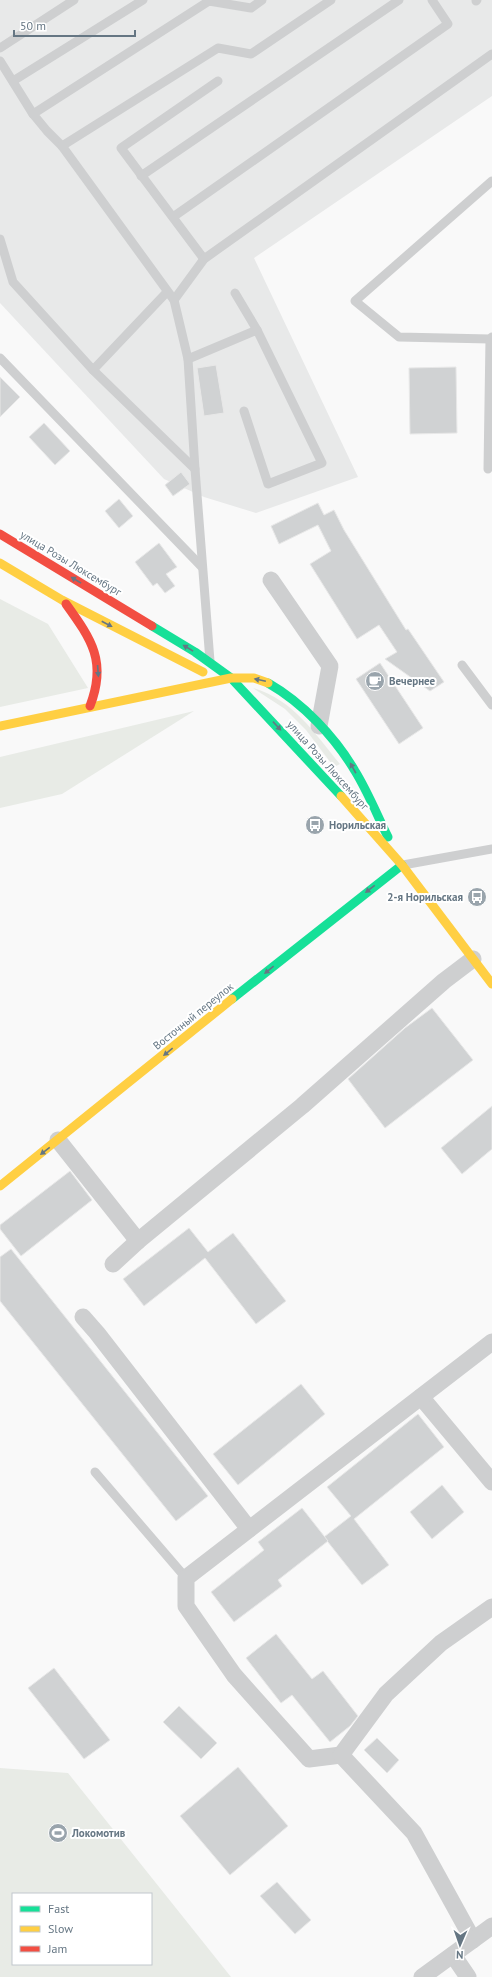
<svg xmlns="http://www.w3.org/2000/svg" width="492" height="1977" font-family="'PT Sans',sans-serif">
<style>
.built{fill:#e8e9e9}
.green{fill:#e8ebe6;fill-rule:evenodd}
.building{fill:#d0d2d3;stroke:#e8e8e8}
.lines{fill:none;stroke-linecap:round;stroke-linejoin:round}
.lane{stroke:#cecfd0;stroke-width:9}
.street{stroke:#cecfd0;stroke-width:17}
.fast{stroke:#16e098;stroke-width:9}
.slow{stroke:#ffcf43;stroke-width:9}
.jam{stroke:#f24e42;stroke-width:9}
.oneway{fill:#657683}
.labels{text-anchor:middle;stroke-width:4;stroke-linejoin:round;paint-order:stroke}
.street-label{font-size:11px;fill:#657683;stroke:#fff}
.poi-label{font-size:11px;font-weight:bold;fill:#657683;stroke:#fff;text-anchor:start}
</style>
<rect width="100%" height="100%" fill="#f9f9f9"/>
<path class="built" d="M0 0H492V96L254 258 358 477 256 513 204 497 164 479 0 303Z"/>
<g class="green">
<path d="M0 599 48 624 88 688 0 707Z"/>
<path d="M253 688C294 700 314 733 340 764L334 767 306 730 285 709Z"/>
<path d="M194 711 62 794 0 808V757Z"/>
<path d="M0 1768 68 1773 231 1977H0ZM13 1894H151V1964H13Z"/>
</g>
<g class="building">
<path d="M216 365 224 413 204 416 197 368Z"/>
<path d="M456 367 457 433 410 434 409 368Z"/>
<path d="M0 377 20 397 0 417Z"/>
<path d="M44 423 70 451 55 465 29 437Z"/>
<path d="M181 472 190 484 173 496 165 485Z"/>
<path d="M119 499 133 516 119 528 105 511Z"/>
<path d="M318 503 324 515 334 510 344 530 406 630 408 629 444 682 430 691 385 659 397 652 379 625 357 639 310 564 331 551 318 525 279 544 271 526Z"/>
<path d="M159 543 177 567 166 574 175 586 165 593 157 583 153 586 135 562Z"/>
<path d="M380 663 423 728 399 744 356 679Z"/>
<path d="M432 1008 473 1060 385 1128 348 1079 405 1028Z"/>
<path d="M492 1106V1149L462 1174 441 1148Z"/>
<path d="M70 1171 92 1200 21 1256 0 1229V1225Z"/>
<path d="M189 1228 208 1252 233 1233 286 1301 256 1324 205 1258 144 1306 123 1279Z"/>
<path d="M11 1249 208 1496 176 1521 0 1301V1257Z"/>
<path d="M301 1384 325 1414 238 1485 213 1454Z"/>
<path d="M418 1414 444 1447 354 1519 389 1565 362 1585 324 1537 351 1516 327 1487Z"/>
<path d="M442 1485 464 1512 432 1539 410 1512Z"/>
<path d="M302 1508 328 1541 278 1580 282 1586 234 1622 211 1592 264 1550 258 1542Z"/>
<path d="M276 1634 312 1679 323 1671 358 1716 350 1726 330 1742 292 1695 281 1703 246 1658Z"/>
<path d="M54 1668 110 1740 84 1759 28 1688Z"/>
<path d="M179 1706 217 1743 201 1759 163 1722Z"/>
<path d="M377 1738 399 1760 387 1773 364 1750Z"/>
<path d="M238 1767 288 1826 230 1875 180 1816Z"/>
<path d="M277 1882 311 1920 295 1934 260 1896Z"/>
</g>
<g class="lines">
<g class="lane">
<path d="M476 1 477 0"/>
<path d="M0 48 74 0"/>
<path d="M0 61 33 114"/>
<path d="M13 81 143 0"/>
<path d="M62 146 47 131 33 114 209 1 251 8 262 0"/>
<path d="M141 176 399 0"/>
<path d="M492 181 355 301 399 337 490 339 492 337"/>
<path d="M173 217 448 24 432 0"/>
<path d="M0 239 13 282 93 370 195 469"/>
<path d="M204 259 121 148 218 81"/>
<path d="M235 293 257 330"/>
<path d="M174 300 204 259 492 54"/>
<path d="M0 358 202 567"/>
<path d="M188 359 257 330 322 463 268 484 244 411"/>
<path d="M93 370 167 292"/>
<path d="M488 469 490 339"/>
<path d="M210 661 195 469 188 359 174 300 62 146 218 48 251 54 331 0"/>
<path d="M462 665 492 705"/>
<path d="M403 865 492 849"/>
<path d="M95 1472 186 1578"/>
</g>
<g class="street">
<path d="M271 580 330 666 319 726"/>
<path d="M58 1140 138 1241"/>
<path d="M113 1264 138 1241 302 1106 444 981 473 959"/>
<path d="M83 1317 97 1333 249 1529"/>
<path d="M421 1397 492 1482"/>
<path d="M341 1755 309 1759 234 1675 186 1606V1578L492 1342"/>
<path d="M473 1940 414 1833 341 1755 386 1694 441 1643 492 1607"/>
<path d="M453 1955 468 1977"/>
<path d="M422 1977 492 1926"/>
</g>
<g class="fast">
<path d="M152 626 195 652 231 678 341 796"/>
<path d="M268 683C303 703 335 737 355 771 368 792 377 815 388 837"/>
<path d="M232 999 402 865"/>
</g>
<g class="slow">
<path d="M0 563 62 600 203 672"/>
<path d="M0 726 231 678H254L268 683"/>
<path d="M341 796 402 865 492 984"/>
<path d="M0 1186 232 999"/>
</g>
<g class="jam">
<path d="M0 534 152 626"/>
<path d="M66 604C92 640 107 662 90 706"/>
</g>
</g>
<defs><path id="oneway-solid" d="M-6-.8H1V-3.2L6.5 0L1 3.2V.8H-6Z"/></defs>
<g class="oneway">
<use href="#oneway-solid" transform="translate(76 580) rotate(-149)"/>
<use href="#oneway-solid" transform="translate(107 624) rotate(28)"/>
<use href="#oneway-solid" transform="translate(188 648) rotate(-149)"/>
<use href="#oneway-solid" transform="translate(98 671) rotate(86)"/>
<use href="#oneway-solid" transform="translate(260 680) rotate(-168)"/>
<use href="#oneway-solid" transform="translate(277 726) rotate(47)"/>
<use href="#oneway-solid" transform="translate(353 768) rotate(-119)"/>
<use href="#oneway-solid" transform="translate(370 889) rotate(142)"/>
<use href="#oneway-solid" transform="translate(269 970) rotate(141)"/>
<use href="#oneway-solid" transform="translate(168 1052) rotate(141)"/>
<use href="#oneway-solid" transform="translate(45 1151) rotate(142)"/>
</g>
<defs>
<symbol id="cafe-disc" viewBox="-11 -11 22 22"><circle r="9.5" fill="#99a4ac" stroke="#fff"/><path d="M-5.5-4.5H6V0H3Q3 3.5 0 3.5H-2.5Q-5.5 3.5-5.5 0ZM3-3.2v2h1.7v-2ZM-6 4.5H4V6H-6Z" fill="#fff"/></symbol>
<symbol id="bus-disc" viewBox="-11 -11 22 22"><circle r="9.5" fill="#99a4ac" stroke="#fff"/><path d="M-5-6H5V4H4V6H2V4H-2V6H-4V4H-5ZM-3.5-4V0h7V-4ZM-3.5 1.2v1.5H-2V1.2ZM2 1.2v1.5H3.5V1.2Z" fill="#fff"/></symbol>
<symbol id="stadium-disc" viewBox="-11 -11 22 22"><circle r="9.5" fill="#99a4ac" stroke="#fff"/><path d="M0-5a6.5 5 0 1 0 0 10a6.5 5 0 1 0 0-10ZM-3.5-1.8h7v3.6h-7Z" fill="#fff"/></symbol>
</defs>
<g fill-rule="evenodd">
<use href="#cafe-disc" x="364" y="670" width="22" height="22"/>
<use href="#bus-disc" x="304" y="814" width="22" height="22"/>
<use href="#bus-disc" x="466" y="886" width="22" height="22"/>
<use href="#stadium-disc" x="47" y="1822" width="22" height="22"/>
</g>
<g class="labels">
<g class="street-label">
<text transform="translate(71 563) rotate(31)" y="4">улица Розы Люксембург</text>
<text transform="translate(328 765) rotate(48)" y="4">улица Розы Люксембург</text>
<text transform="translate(193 1016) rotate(-39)" y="4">Восточный переулок</text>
</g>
<g class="poi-label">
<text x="389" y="685">Вечернее</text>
<text x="329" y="829">Норильская</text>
<text x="463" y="901" text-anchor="end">2-я Норильская</text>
<text x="72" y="1837">Локомотив</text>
</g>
</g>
<rect x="12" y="1893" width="140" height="72" fill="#ffffff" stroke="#c1c8cd"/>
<rect x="20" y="1906" width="20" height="6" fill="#16e098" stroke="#c1c8cd"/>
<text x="48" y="1913" font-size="12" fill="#657683">Fast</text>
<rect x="20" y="1926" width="20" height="6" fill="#ffcf43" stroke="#c1c8cd"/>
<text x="48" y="1933" font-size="12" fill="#657683">Slow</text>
<rect x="20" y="1946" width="20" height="6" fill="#f24e42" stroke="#c1c8cd"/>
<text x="48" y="1953" font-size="12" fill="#657683">Jam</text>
<g transform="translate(460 1945) rotate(182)" stroke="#ffffff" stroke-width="3" paint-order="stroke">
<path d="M0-3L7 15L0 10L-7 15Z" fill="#657683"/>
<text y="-6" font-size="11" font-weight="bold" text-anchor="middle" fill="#657683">N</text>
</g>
<path d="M14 30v6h121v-6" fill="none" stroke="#657683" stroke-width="2"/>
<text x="20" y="30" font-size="12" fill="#657683" stroke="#ffffff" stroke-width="3" paint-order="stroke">50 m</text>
</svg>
